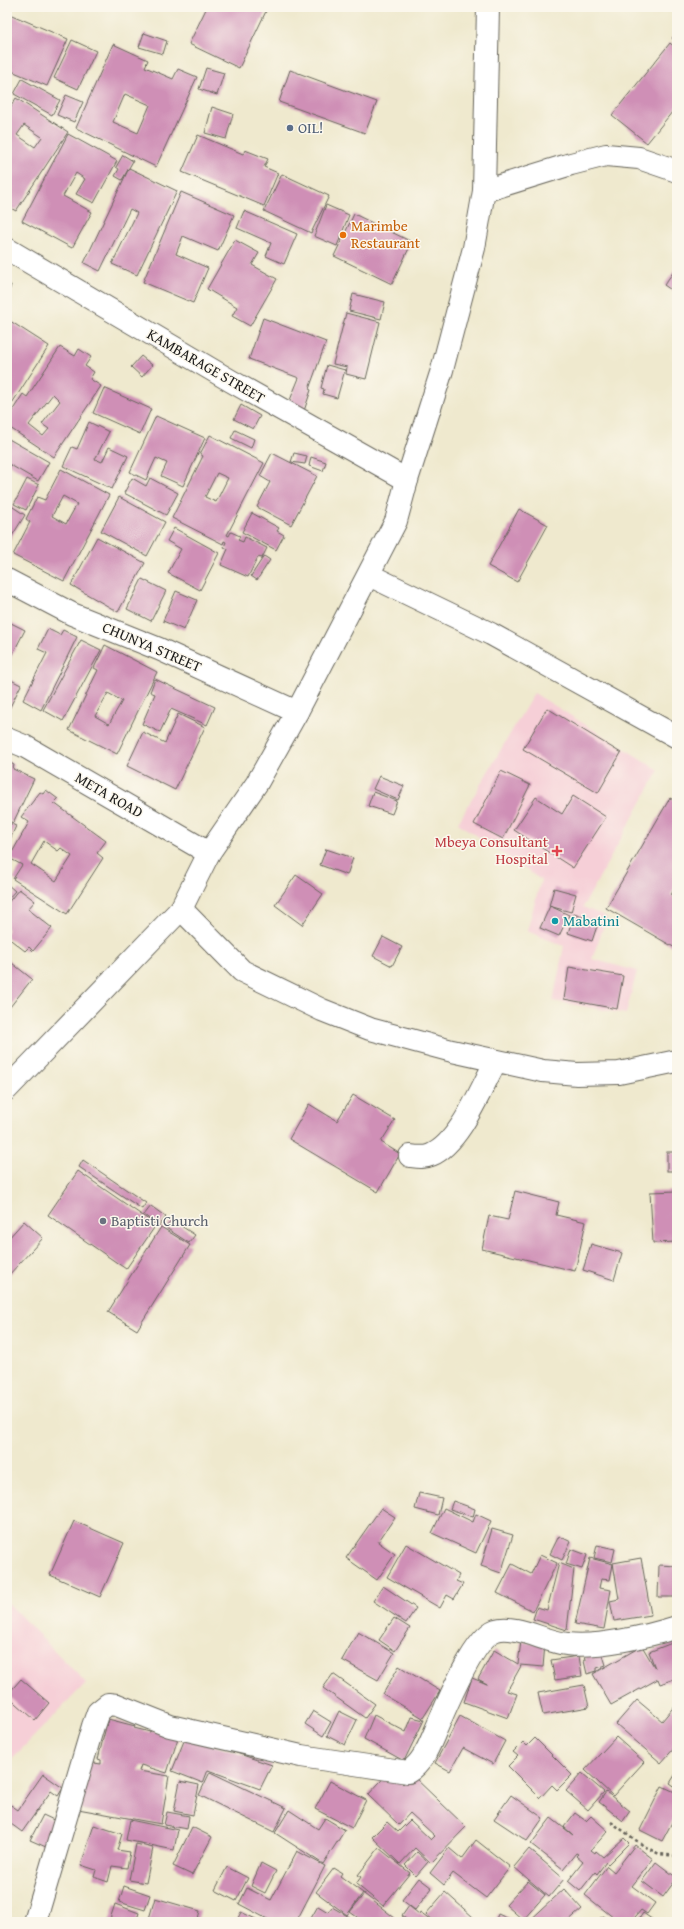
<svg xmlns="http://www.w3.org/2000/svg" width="684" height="1929" font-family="'Gentium Book Plus',serif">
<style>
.built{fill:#f6cfd7}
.building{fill:#cf8fb6;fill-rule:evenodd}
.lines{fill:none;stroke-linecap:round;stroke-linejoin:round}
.minor-casing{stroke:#66645a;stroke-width:24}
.major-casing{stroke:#66645a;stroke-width:24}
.path{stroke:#66645a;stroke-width:2.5;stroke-dasharray:3 3;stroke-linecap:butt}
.minor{stroke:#fff;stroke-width:22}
.major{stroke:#fff;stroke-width:22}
.service-dot{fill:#5c6f8a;stroke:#fbf7ec;stroke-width:1.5}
.food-dot{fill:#e8710a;stroke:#fbf7ec;stroke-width:1.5}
.health-dot{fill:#e0444e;stroke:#fbf7ec;stroke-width:1.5}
.culture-dot{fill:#0f9aa8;stroke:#fbf7ec;stroke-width:1.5}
.worship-dot{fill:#6b7280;stroke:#fbf7ec;stroke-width:1.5}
.labels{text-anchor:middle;stroke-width:3;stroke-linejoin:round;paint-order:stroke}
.service-label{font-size:15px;fill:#4e5e75;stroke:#fbf7ec;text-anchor:start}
.food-label{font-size:15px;fill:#c56008;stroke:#fbf7ec;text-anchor:start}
.street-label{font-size:15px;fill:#1c1c1c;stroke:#fbf7ec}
.health-label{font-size:15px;fill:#be3a42;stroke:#fbf7ec;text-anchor:end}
.culture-label{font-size:15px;fill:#0d838f;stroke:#fbf7ec;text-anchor:start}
.worship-label{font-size:15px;fill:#5b616d;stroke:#fbf7ec;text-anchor:start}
</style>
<rect width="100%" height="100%" fill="#fbf7ec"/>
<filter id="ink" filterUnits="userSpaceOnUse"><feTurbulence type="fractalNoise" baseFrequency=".025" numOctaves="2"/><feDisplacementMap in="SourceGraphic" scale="8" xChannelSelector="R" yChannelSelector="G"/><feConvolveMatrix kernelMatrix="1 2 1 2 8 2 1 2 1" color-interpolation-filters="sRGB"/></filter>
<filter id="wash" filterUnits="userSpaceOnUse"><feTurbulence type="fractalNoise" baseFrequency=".012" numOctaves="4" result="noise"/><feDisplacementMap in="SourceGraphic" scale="16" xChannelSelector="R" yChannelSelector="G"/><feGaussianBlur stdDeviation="0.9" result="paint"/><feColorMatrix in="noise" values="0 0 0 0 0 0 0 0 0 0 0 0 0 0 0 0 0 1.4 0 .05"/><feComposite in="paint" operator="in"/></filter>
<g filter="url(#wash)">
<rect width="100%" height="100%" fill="#efe9ce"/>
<g class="built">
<path d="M534 693 659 770 583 907 607 917 592 959 637 971 626 1014 553 1001 564 946 527 931 541 880 458 823Z"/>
<path d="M7 1602 86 1683 7 1764Z"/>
</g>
<g id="blocks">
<g class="building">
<path d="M207 7H268L239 68 189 44Z"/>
<path d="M7 13 68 39 47 86 7 69Z"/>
<path d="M144 33 167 41 163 54 139 47Z"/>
<path d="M677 33V43L672 38Z"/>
<path d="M72 40 96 51 78 89 54 78Z"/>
<path d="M670 43 677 49V106L647 143 612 115Z"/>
<path d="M113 44 148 60 145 67 173 79 178 69 197 77 156 167 76 128ZM125 94 150 105 138 133 113 122Z"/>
<path d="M206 68 224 73 217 95 199 89Z"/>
<path d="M290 70 377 102 365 133 279 102Z"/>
<path d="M22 79 60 100 52 115 14 94Z"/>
<path d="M7 85 12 88 7 96Z"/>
<path d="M66 95 83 102 74 122 57 115Z"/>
<path d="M16 98 68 132 16 211 7 206V113ZM24 125 42 137 35 147 17 135Z"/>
<path d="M212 107 233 114 226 139 205 133Z"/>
<path d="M68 134 117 161 94 203 76 194 85 179 76 173 63 196 92 212 72 248 22 221Z"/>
<path d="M198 135 243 154 245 150 268 159 264 167 278 173 264 206 182 172Z"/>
<path d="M123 155 133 161 122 180 115 176 119 169 116 167Z"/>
<path d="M129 168 177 191 137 275 112 264 137 213 130 209 100 271 84 263Z"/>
<path d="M282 174 329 196 311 233 264 211Z"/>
<path d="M181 192 234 215 218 251 183 236 176 254 208 268 193 303 143 282Z"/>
<path d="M326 205 349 215 337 246 314 236Z"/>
<path d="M244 211 297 234 284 264 266 256 271 243 237 228Z"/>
<path d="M354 214 412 242 392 284 334 256Z"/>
<path d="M235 240 259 253 252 265 277 279 250 326 232 316 237 307 207 289Z"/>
<path d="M677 267V294L664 285Z"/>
<path d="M7 284 11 285 7 298Z"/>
<path d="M353 294 385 302 381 319 349 311Z"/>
<path d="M346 313 380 322 366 379 346 374 347 367 333 364Z"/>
<path d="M263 318 326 342 309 389 311 390 304 411 288 405 299 378 249 359Z"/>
<path d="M7 319 49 346 7 411Z"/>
<path d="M60 347 75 356 79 349 91 357 85 366 94 372 90 379 101 386 54 457 7 426V419L23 394 27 397ZM53 394 60 401 42 424 49 429 43 436 29 425Z"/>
<path d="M141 356 152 365 142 377 131 367Z"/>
<path d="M327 365 345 370 337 398 323 394 324 389 321 388Z"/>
<path d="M104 388 151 409 140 434 93 413Z"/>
<path d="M241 405 260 416 253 429 234 419Z"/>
<path d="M156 416 205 438 183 486 161 476 167 463 156 458 146 480 130 472Z"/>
<path d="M89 422 109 432 95 459 102 462 109 447 128 456 112 489 63 466 72 447 77 449Z"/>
<path d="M235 430 254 439 251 448 231 438Z"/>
<path d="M210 435 264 463 227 535 229 536 231 532 240 536 238 540 243 542 245 537 267 548 262 558 258 557 248 577 221 565 228 549 224 547 226 542 224 541 223 544 172 518 203 456 200 454ZM217 473 228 478 216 502 205 497Z"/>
<path d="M7 438 49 462 38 481 7 463Z"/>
<path d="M272 453 317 476 291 525 257 507 270 482 260 476Z"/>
<path d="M294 453 307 456 305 464 291 462Z"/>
<path d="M311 457 326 462 323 471 309 466Z"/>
<path d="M61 469 109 495 64 581 13 555 30 522 26 519 37 497 45 500ZM63 496 77 504 66 524 52 516Z"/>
<path d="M132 478 146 486 150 478 178 493 166 515 124 493Z"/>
<path d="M27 479 39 485 26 510 14 504Z"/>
<path d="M119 497 165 522 147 556 101 531Z"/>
<path d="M7 503 25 515 7 544Z"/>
<path d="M519 509 548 525 517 582 488 566Z"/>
<path d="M252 513 279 528 277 531 284 535 276 550 242 532Z"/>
<path d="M174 528 219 553 200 590 168 573 181 549 167 541Z"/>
<path d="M97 537 145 563 118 612 71 585Z"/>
<path d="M264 556 270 560 257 580 251 576Z"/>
<path d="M142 579 166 591 151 621 127 609Z"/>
<path d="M176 591 197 600 184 630 163 621Z"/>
<path d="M7 621 25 630 9 661H7Z"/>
<path d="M48 629 60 635 63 630 77 637 41 710 23 700 47 653 38 649Z"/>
<path d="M81 640 101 650 63 721 43 710Z"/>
<path d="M105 645 157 672 117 754 69 730 98 670 94 668ZM108 693 122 701 109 724 95 716Z"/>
<path d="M7 678 21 685 9 709 7 708Z"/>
<path d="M155 679 215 707 207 725 171 709 160 732 142 724 155 694 150 692Z"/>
<path d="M547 708 621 753 598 793 523 749Z"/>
<path d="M178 714 205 727 175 790 127 766 143 732 165 743Z"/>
<path d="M7 761 14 765 13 769 34 779 13 823 7 820Z"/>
<path d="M501 771 530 785 503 839 474 824Z"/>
<path d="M379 776 404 786 398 800 373 789Z"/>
<path d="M46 790 58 799 54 803 106 841 97 853 103 858 67 914 13 879 22 865 9 858 29 822 21 817 40 792 43 794ZM44 841 58 851 61 848 72 856 56 881 31 864Z"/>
<path d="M373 792 397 801 392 814 368 806Z"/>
<path d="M573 796 606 817 573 868 514 830 536 797 562 814Z"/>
<path d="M670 798 677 802V884L671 895 677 898V949L606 908Z"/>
<path d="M7 822 16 826 7 846Z"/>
<path d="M326 849 353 858 347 875 320 865Z"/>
<path d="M296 875 323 894 302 925 275 905Z"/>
<path d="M7 884 15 891 7 900Z"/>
<path d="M554 888 576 894 571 912 549 906Z"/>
<path d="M19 889 35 901 28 909 52 928 33 951 29 947 25 951 7 937V904Z"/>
<path d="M550 906 569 915 559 936 540 928Z"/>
<path d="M574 914 598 923 592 941 568 933Z"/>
<path d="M383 937 402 947 392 966 373 956Z"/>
<path d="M7 959 32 979 10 1007 7 1004Z"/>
<path d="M569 967 623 976 617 1009 564 999Z"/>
<path d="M353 1095 395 1120 381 1142 400 1154 378 1192 289 1139 309 1104 337 1121Z"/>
<rect x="667" y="1152" width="10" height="19"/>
<path d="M83 1160 146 1203 142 1209 79 1167Z"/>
<path d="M78 1171 156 1225 126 1269 48 1215Z"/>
<path d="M515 1191 559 1202 556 1215 586 1222 575 1271 482 1249 489 1216 508 1220Z"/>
<path d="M677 1191V1242L653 1243 650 1192Z"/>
<path d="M151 1206 166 1217 159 1226 144 1215Z"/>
<path d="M172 1220 195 1235 189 1243 166 1228Z"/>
<path d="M24 1221 43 1238 7 1277V1240Z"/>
<path d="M161 1227 190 1245 137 1330 108 1312Z"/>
<path d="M591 1244 622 1253 614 1280 583 1270Z"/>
<path d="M419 1493 442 1498 438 1515 415 1509Z"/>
<path d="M453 1501 475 1509 473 1517 450 1509Z"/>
<path d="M381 1508 395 1517 378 1542 395 1554 377 1580 346 1558Z"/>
<path d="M444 1508 473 1522 476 1514 491 1521 476 1553 432 1533Z"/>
<path d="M74 1521 124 1543 100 1597 50 1575Z"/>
<path d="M492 1529 513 1535 501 1573 481 1566Z"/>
<path d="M559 1536 571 1542 562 1560 550 1554Z"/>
<path d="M406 1544 459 1575 456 1581 463 1584 454 1599 447 1595 440 1608 387 1577Z"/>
<path d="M597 1545 615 1549 612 1562 594 1558Z"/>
<path d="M571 1549 587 1555 582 1569 566 1564Z"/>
<path d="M540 1555 557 1563 533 1611 497 1593 512 1564 531 1574Z"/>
<path d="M590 1558 613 1564 610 1580 601 1579 599 1588 611 1590 604 1629 575 1624Z"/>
<path d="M641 1558 651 1615 614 1621 610 1601 619 1599 613 1563Z"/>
<path d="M559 1563 574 1569 567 1630 533 1619 537 1607 547 1610Z"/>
<path d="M659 1565 677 1566V1597H658Z"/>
<path d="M383 1586 416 1608 406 1623 373 1601Z"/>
<path d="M394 1618 410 1628 395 1651 379 1640Z"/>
<path d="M358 1632 394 1653 378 1680 342 1660Z"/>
<path d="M521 1641 545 1644 543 1667 520 1665 521 1666 507 1691 517 1694 508 1718 464 1702 472 1678 487 1684 478 1679 494 1650 518 1664Z"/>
<path d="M677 1641V1678L660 1684 658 1679 611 1705 593 1674 642 1646 655 1668 649 1652Z"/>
<path d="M601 1649 606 1665 597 1668V1671L587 1674 584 1661 586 1660 585 1654Z"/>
<path d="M579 1656 582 1676 555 1680 551 1660Z"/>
<path d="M399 1666 440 1691 423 1718 383 1694Z"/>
<path d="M333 1674 375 1704 365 1718 323 1688Z"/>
<path d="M21 1679 49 1703 35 1720 7 1695Z"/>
<path d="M584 1685 589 1707 543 1715 538 1693Z"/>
<path d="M637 1700 662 1721 677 1703V1745L661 1763 616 1724Z"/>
<path d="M313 1711 331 1722 323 1736 305 1724Z"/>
<path d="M339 1711 357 1720 345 1745 327 1736Z"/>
<path d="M374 1715 406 1732 412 1717 424 1720 404 1761 364 1739Z"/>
<path d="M460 1716 505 1741 493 1764 463 1748 450 1771 435 1763Z"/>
<path d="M108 1719 135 1726 134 1728 150 1732 151 1730 178 1738 167 1773 141 1765 139 1771 169 1776 161 1824 78 1809 87 1762 101 1764V1760L98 1759Z"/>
<path d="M186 1736 272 1765 260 1789 208 1770 203 1783 172 1771Z"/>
<path d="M616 1737 644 1762 613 1796 585 1770Z"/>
<path d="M535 1738 572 1775 557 1790 552 1785 540 1798 508 1766 518 1756 513 1752 523 1742 527 1746Z"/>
<path d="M390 1771 403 1784 412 1775 466 1827 431 1863 415 1848 400 1864 372 1837 387 1822 398 1832 410 1820 431 1840 435 1836 410 1813 399 1825 368 1795Z"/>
<path d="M210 1772 286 1808 274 1832 199 1795Z"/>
<path d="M677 1772V1788L670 1783Z"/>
<path d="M582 1773 604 1792 588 1810 566 1791Z"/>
<path d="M43 1774 63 1788 58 1796 51 1791 22 1832 7 1821V1811L11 1805 18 1810Z"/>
<path d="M180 1781 199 1785 193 1815 174 1811Z"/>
<path d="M330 1781 366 1800 352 1828 315 1809Z"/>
<path d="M662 1786 677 1793V1813L662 1841 640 1830Z"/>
<path d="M606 1792 630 1811 623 1821 599 1802Z"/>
<path d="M511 1795 543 1818 527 1841 494 1819Z"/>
<path d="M289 1810 318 1829 325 1818 345 1830 323 1864 275 1833Z"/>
<path d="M167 1812 189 1816 187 1829 164 1825Z"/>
<path d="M575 1813 586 1821 591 1816 608 1831 591 1850 595 1853 596 1851 603 1857 624 1838 629 1843 608 1864 606 1862 597 1874 595 1872 580 1891 568 1881 583 1862 576 1856 578 1854 576 1853 563 1869 531 1844 551 1818 573 1835 564 1827Z"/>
<path d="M43 1815 58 1822 46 1847 30 1840Z"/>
<path d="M130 1820 178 1830 174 1850 126 1840Z"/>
<path d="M94 1825 122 1834 117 1850 130 1852 127 1868 112 1866 108 1882 94 1877 96 1870 81 1865Z"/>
<path d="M192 1827 212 1837 192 1875 173 1866Z"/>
<path d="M476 1840 510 1867 486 1898 453 1873 444 1885 430 1873 449 1848 462 1859Z"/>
<path d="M136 1844 153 1848 146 1883 129 1880Z"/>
<path d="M635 1845 653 1859 632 1886 655 1903 647 1914 641 1910 631 1922H619L585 1895 607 1866 614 1872Z"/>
<path d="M379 1848 410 1873 383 1906 356 1884 361 1877 358 1875Z"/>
<path d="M529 1849 564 1879 549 1897 514 1867Z"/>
<path d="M297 1851 325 1866 296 1922H273L239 1904 247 1888 271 1900Z"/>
<path d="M417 1852 428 1862 416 1876 405 1865Z"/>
<path d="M656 1862 677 1878 663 1897 642 1881Z"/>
<path d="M261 1863 276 1871 265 1893 251 1886Z"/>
<path d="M227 1867 248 1878 236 1901 215 1890Z"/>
<path d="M334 1868 342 1873 340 1876 363 1893 347 1915 316 1892Z"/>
<path d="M419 1878 432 1888 415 1910 402 1900Z"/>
<path d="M528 1881 545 1895 523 1920 506 1905Z"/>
<path d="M124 1886 150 1895 145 1910 119 1902Z"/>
<path d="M564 1889 582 1909 567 1922H528Z"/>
<path d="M445 1892 473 1917 468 1922H435L426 1914Z"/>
<path d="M364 1894 400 1922H364L350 1912Z"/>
<path d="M155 1898 200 1911 197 1922H148Z"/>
<path d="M115 1904 139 1913 136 1922H109Z"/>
<path d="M318 1906 328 1912 332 1907 358 1922H304L306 1918 310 1920Z"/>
<path d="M409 1906 419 1914 420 1912 434 1922H410L402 1916Z"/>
<path d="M241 1912 262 1922H236Z"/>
<path d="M643 1913 656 1922H637Z"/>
<path d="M498 1914 516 1922H495Z"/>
<path d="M604 1916 608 1922H593Z"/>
</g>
</g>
</g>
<g filter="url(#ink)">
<use href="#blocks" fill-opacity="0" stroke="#66645a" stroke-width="1"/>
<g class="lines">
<defs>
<g id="minor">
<path d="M484 191 571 164 606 155 639 158 677 171"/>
<path d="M7 249 231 381 407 480"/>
<path d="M369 575 491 634 677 737"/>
<path d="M7 580 72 614 159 649 297 712"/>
<path d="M7 739 24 746 209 853"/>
<path d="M181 909 242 971 322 1010 370 1029 452 1051 543 1071 577 1074 619 1073 677 1061"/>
<path d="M410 1156C418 1157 424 1158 431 1155 460 1143 481 1088 496 1061"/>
<path d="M35 1922 93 1726 98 1712 108 1704 117 1705 170 1726 301 1756 408 1772C422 1764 429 1746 435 1732 445 1709 473 1638 496 1630 515 1624 546 1642 567 1644 596 1648 649 1636 677 1627"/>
</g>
<path id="major" d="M7 1089 181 909 209 853 257 783 297 712 396 521 407 480 442 370 474 248 484 191 488 7"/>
</defs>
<use href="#minor" class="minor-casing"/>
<use href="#major" class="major-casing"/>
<path class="path" d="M611 1822 644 1846 659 1854 677 1856"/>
<use href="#minor" class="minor"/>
<use href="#major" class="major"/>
</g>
</g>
<circle class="service-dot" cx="290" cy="128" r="4"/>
<circle class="food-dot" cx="343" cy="235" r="4"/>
<path class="health-dot" d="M555 845h4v4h4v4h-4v4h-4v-4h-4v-4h4z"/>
<circle class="culture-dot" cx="555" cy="921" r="4"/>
<circle class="worship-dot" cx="103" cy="1221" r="4"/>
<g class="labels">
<g class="service-label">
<text x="298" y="133">OIL!</text>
</g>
<g class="food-label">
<text x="351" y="231">Marimbe<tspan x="351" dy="17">Restaurant</tspan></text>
</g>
<g class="street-label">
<text transform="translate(206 366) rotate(30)" y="5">KAMBARAGE STREET</text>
<text transform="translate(152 647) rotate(23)" y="5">CHUNYA STREET</text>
<text transform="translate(109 795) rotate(30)" y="5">META ROAD</text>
</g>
<g class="health-label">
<text x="548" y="847">Mbeya Consultant<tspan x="548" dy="17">Hospital</tspan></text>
</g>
<g class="culture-label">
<text x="563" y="926">Mabatini</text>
</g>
<g class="worship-label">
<text x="111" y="1226">Baptisti Church</text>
</g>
</g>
<rect width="684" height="1929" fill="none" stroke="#fbf7ec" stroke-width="24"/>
</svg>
